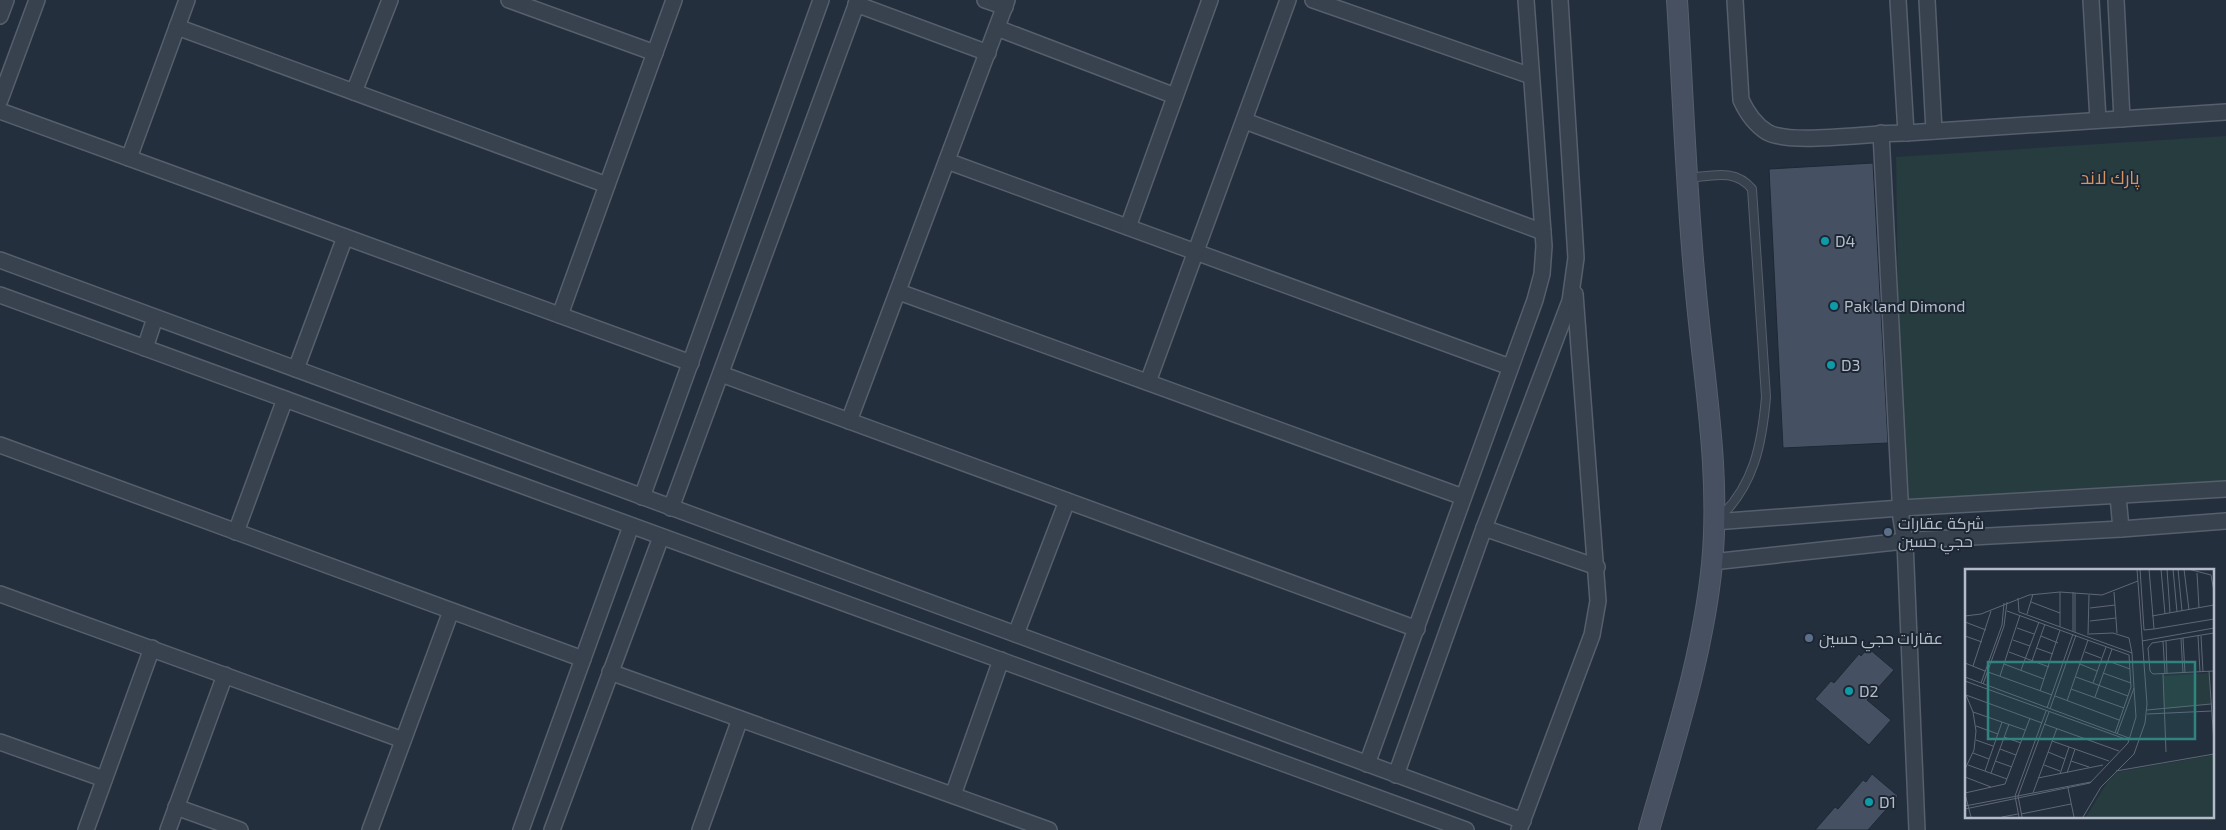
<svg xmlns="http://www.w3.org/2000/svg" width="2226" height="830" font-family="'Exo 2',Cairo,sans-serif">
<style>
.green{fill:#263c3f}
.building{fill:#455162;stroke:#1f2835}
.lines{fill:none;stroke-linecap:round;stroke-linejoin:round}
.lane-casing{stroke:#565f6c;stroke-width:10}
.street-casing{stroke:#565f6c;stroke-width:18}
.secondary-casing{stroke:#565f6c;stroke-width:22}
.lane{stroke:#38414e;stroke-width:8}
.street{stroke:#38414e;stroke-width:15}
.secondary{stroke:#465061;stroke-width:20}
.culture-dot{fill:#0f9aa8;stroke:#1d2633;stroke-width:2}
.service-dot{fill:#5c6f8a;stroke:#1d2633;stroke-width:2}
.labels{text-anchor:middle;stroke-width:4;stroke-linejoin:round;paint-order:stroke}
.poi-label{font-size:16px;fill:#b4bcc9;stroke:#1d2633;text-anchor:start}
.neighbourhood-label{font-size:18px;fill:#d59563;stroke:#1d2633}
.inset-road{fill:none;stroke:#5e6776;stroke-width:1}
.view{fill:#308480;fill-opacity:0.15;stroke:#308480;stroke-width:2.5}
.inset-edge{fill:none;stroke:#b4bcc9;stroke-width:2.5}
</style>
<rect width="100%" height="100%" fill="#242f3e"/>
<path class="green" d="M2226 136V489L1901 508 1896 157Z"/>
<g class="building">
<path d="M1873 163 1888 443 1783 448 1769 169Z"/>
<path d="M1868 648 1894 670 1867 700 1891 720 1869 745 1815 699 1831 681 1834 683 1859 654 1861 656Z"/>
<path d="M1872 774 1898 796 1868 830H1815L1835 807 1838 809 1863 780 1866 782Z"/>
</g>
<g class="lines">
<defs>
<path id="lane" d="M1688 178C1712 176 1735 168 1752 189L1766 397C1762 444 1754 486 1718 519"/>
<g id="street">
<path d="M509 0 655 53"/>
<path d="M985 0 1005 7"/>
<path d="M1313 0 1531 76"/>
<path d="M1735 0 1741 100C1747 113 1754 124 1767 132 1791 146 1874 132 1906 133L2226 112"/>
<path d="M1898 0 1906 133"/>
<path d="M1927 0 1934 131"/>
<path d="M2091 0 2098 120"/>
<path d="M2116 0 2122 119"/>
<path d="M856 4 988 53"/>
<path d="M0 16 6 0"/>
<path d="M177 27 607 185"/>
<path d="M997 28 1175 96"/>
<path d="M354 92 390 0"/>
<path d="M0 100 37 0"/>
<path d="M0 111 691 363"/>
<path d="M1245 121 1543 232"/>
<path d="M1881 133 1901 518 1905 542 1917 830"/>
<path d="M129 158 187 0"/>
<path d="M947 161 1510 367"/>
<path d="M1128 227 1210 0"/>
<path d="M0 260 1523 821"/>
<path d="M899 292 1463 497"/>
<path d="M0 295 1466 830"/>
<path d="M560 315 674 0"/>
<path d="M145 348 155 318"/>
<path d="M296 369 345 237"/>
<path d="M721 374 1417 629"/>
<path d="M1148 382 1288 0"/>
<path d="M849 421 1007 0"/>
<path d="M0 445 583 659"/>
<path d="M2118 496 2121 529"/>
<path d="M642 497 821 0"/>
<path d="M671 508 858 0"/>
<path d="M1714 522 1901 508 2226 489"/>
<path d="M1484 528 1597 567"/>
<path d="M236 532 285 399"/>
<path d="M1712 562 1914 540 2121 529 2226 521"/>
<path d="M0 594 403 740"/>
<path d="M1016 634 1067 501"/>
<path d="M610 672 1049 830"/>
<path d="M0 742 104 779"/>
<path d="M1367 764 1535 300 1542 274 1544 246 1526 0"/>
<path d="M1396 775 1484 528 1570 301 1576 258 1560 0"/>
<path d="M953 795 1001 660"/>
<path d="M176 807 240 830"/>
<path d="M86 830 152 648"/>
<path d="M168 830 225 675"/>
<path d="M370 830 451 611"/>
<path d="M521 830 631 526"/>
<path d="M552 830 661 537"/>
<path d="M700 830 740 719"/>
<path d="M1519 830 1592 635 1598 601 1575 294"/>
</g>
<path id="secondary" d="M1649 830C1674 742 1703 655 1712 564 1721 469 1703 376 1695 282 1686 188 1683 94 1677 0"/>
</defs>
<use href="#lane" class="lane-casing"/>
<use href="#street" class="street-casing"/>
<use href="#secondary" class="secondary-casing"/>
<use href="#lane" class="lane"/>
<use href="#street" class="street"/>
<use href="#secondary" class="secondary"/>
</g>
<g class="culture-dot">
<circle cx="1825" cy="241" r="5"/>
<circle cx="1834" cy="306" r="5"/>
<circle cx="1831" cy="365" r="5"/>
<circle cx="1849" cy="691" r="5"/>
<circle cx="1869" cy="802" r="5"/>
</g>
<g class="service-dot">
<circle cx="1888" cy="532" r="5"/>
<circle cx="1809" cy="638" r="5"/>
</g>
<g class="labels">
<g class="poi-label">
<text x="1835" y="247">D4</text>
<text x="1844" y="312">Pak land Dimond</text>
<text x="1841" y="371">D3</text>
<text x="1898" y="529">شرکة عقارات<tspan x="1898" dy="18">حجي حسين</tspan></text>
<text x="1819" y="644">عقارات حجي حسين</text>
<text x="1859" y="697">D2</text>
<text x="1879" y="808">D1</text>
</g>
<g class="neighbourhood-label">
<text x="2110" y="184">پارك لاند</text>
</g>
</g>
<g transform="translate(1965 569)">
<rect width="249" height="249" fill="#242f3e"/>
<path d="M244 104 246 135 199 140V107ZM249 186V248H121L143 212 152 203Z" fill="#263c3f"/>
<path class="inset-road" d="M175 0 179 61 189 60M184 0 189 60 249 50M196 0 200 45M202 0 205 44M208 0 212 43M213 0 217 42M219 0 224 41M223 0 246 6 249 23M232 4 234 39M95 23V58M108 23V62M149 23 152 64M53 29 54 43 167 84 169 119 152 165M66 33 95 44M125 39 150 36M42 42 164 86 166 118 150 164M62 45 68 25M0 47 16 45 64 26 95 23 137 26 173 12M187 47 249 36M125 52 151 49M0 53 21 61M52 59 69 65M110 63V24M249 64 187 74 183 79 185 102 188 105 249 102M124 65 148 64 164 69 167 84M123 66 124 26M0 67 17 73M76 67 93 74M233 67 235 103M236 67 238 103M218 69 220 104M216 70 218 104M48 71 65 77M177 72 249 59M198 72 200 105M201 72 202 105M71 79 88 85M44 83 84 98M120 83 136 89M67 92 80 55M143 92 165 100M0 94 20 102M39 95 79 110M115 95 132 102M8 97 26 42M56 101 74 53M244 102 249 174M23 103 87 126M138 104 166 114M198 105 201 183M35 107 55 46M0 108 164 169M111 108 163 127M0 112 163 171M16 114 37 56 39 34M128 114 141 78M18 115 39 57 42 33M106 120 159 139M75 122 95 61M1 126 77 154M90 127 154 151M130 128 147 80M102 132 123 71M82 139 108 65M85 140 111 66M182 141 246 135M8 143 60 161M182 145 247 142M79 155 154 182M11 157 33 165M39 168 56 174M11 171 28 177M87 172 144 192M35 180 51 186M83 183 100 190M8 184 24 190M30 192 47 198M106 192 124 198M3 196 42 210M79 196 95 202M0 200 9 181 11 162 8 143 1 126M20 202 37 153M151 202 249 185M26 204 44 155M102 204 110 180M95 205 104 178M0 208 26 218M73 209 138 196M103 219 109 248M0 224 40 215 65 149M68 224 92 159M0 225 6 248M0 237 126 213M0 240 125 214 163 174 171 148 169 119M56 245 106 235M37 248 53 245M54 248 50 227 81 142M57 248 53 227 84 143M118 248 136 218 169 185 180 154 182 135 172 0"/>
<path class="view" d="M23 93H230V170H23Z"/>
<rect width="249" height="249" class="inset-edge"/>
</g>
</svg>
